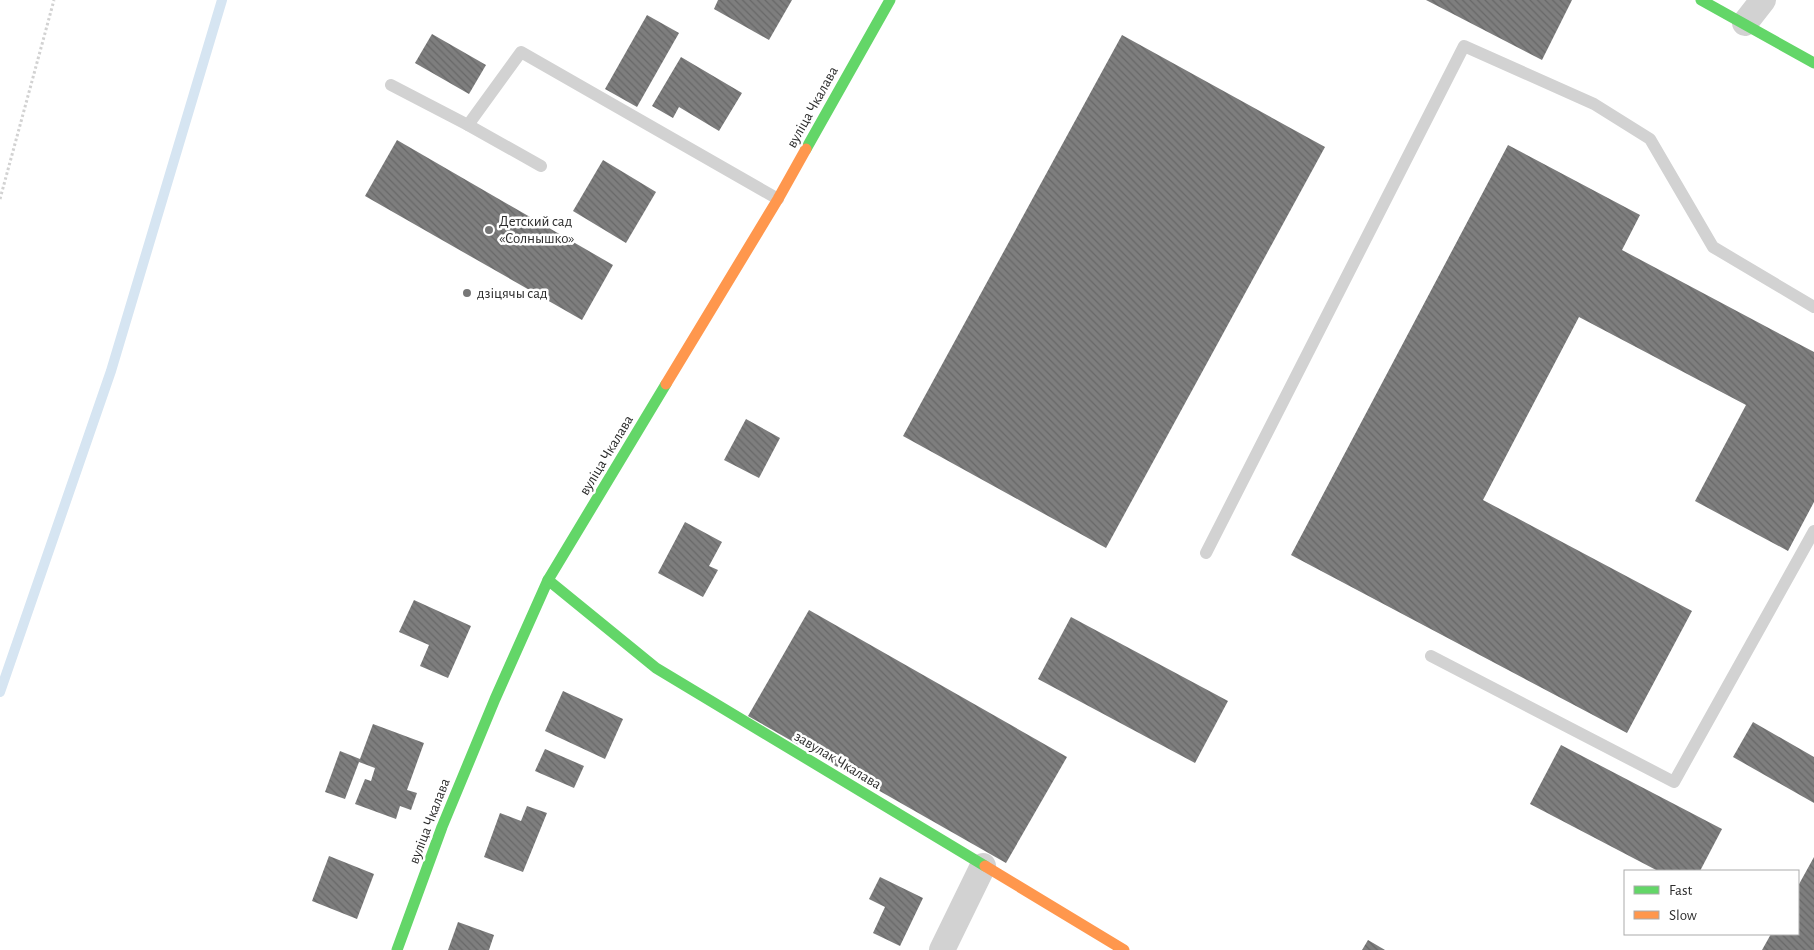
<svg xmlns="http://www.w3.org/2000/svg" width="1814" height="950" font-family="'Alegreya Sans',sans-serif">
<style>
.lines{fill:none;stroke-linecap:round;stroke-linejoin:round}
.stream{stroke:#d6e5f2;stroke-width:10}
.building{fill:url(#building-back-hatch)}
.path{stroke:#d2d2d2;stroke-width:3;stroke-dasharray:2.5 2.5;stroke-linecap:butt}
.lane{stroke:#d2d2d2;stroke-width:12}
.street{stroke:#d2d2d2;stroke-width:26}
.fast{stroke:#63d668;stroke-width:11}
.slow{stroke:#ff974d;stroke-width:11}
.poi-dot{fill:#767676;stroke:#fff;stroke-width:2}
.labels{text-anchor:middle;stroke-width:5;stroke-linejoin:round;paint-order:stroke}
.street-label{font-size:15px;fill:#2d2d2d;stroke:#fff}
.poi-label{font-size:15px;fill:#2d2d2d;stroke:#fff;text-anchor:start}
</style>
<defs>
<pattern id="building-back-hatch" width="6" height="6" patternUnits="userSpaceOnUse" patternTransform="scale(1.25)"><rect width="6" height="6" fill="#7e7e7e"/><path d="M-1 5l2 2M0 0l6 6M5-1l2 2" fill="none" stroke="#686868"/></pattern>
</defs>
<rect width="100%" height="100%" fill="#fff"/>
<g class="lines">
<path class="stream" d="M0 692 111 371 222 0"/>
</g>
<g class="building">
<path d="M718 0H792L769 40 714 9Z"/>
<path d="M1426 0H1572L1542 60Z"/>
<path d="M647 15 679 33 637 107 605 89Z"/>
<path d="M432 34 486 65 469 94 415 63Z"/>
<path d="M1122 35 1325 147 1106 548 903 436Z"/>
<path d="M681 57 742 93 719 131 679 107 673 118 652 106Z"/>
<path d="M397 140 613 265 582 320 365 196Z"/>
<path d="M1508 145 1640 215 1622 250 1814 352V502L1788 551 1695 501 1746 405 1579 317 1483 500 1692 611 1627 733 1291 555Z"/>
<path d="M603 160 656 192 626 243 573 211Z"/>
<path d="M746 419 780 438 759 478 724 460Z"/>
<path d="M685 522 722 542 709 566 718 570 703 597 658 573Z"/>
<path d="M414 600 471 626 448 678 420 666 429 645 399 632Z"/>
<path d="M809 610 1067 757 1006 863 748 716Z"/>
<path d="M1071 617 1228 701 1195 763 1038 679Z"/>
<path d="M563 691 623 719 605 759 545 731Z"/>
<path d="M1753 722 1814 757V803L1733 757Z"/>
<path d="M373 724 424 743 407 790 417 793 411 810 400 806 396 819 355 804 365 779 371 781 375 768 359 762 345 799 325 792 340 751 360 759Z"/>
<path d="M1561 745 1722 829 1700 871H1658L1530 804Z"/>
<path d="M545 749 584 766 574 788 535 771Z"/>
<path d="M527 806 547 813 523 872 484 857 500 813 521 821Z"/>
<path d="M329 856 374 874 357 919 312 901Z"/>
<path d="M1814 857V950H1762L1771 934H1798V886Z"/>
<path d="M880 877 923 898 900 946 873 933 885 907 869 899Z"/>
<path d="M458 922 494 935 489 950H448Z"/>
<path d="M1368 940 1385 950H1362Z"/>
</g>
<g class="lines">
<path class="path" d="M0 199 54 0"/>
<g class="lane">
<path d="M391 85 468 125 521 52 778 199"/>
<path d="M468 125 541 166"/>
<path d="M1206 553 1464 46 1594 104 1650 139 1713 247 1814 307"/>
<path d="M1431 656 1674 782 1814 531"/>
</g>
<g class="street">
<path d="M1745 23 1763 0"/>
<path d="M942 950 983 866"/>
</g>
<g class="fast">
<path d="M1701 0 1814 63"/>
<path d="M806 149 890 0"/>
<path d="M548 580 656 668 985 866"/>
<path d="M397 950 442 827 495 699 548 580 666 384"/>
</g>
<g class="slow">
<path d="M666 384 778 199 806 149"/>
<path d="M985 866 1124 950"/>
</g>
</g>
<g class="poi-dot">
<circle cx="489" cy="230" r="5"/>
<circle cx="467" cy="293" r="5"/>
</g>
<g class="labels">
<g class="street-label">
<text transform="translate(812 107) rotate(-61)" y="5">вуліца Чкалава</text>
<text transform="translate(606 455) rotate(-59)" y="5">вуліца Чкалава</text>
<text transform="translate(838 760) rotate(31)" y="5">завулак Чкалава</text>
<text transform="translate(429 821) rotate(-69)" y="5">вуліца Чкалава</text>
</g>
<g class="poi-label">
<text x="499" y="226">Детский сад<tspan x="499" dy="17">«Солнышко»</tspan></text>
<text x="477" y="298">дзіцячы сад</text>
</g>
</g>
<rect x="1624" y="870" width="175" height="65" fill="#ffffff" stroke="#ababab"/>
<rect x="1634" y="886" width="25" height="8" fill="#63d668" stroke="#ababab"/>
<text x="1669" y="895" font-size="15" fill="#2d2d2d">Fast</text>
<rect x="1634" y="911" width="25" height="8" fill="#ff974d" stroke="#ababab"/>
<text x="1669" y="920" font-size="15" fill="#2d2d2d">Slow</text>
</svg>
